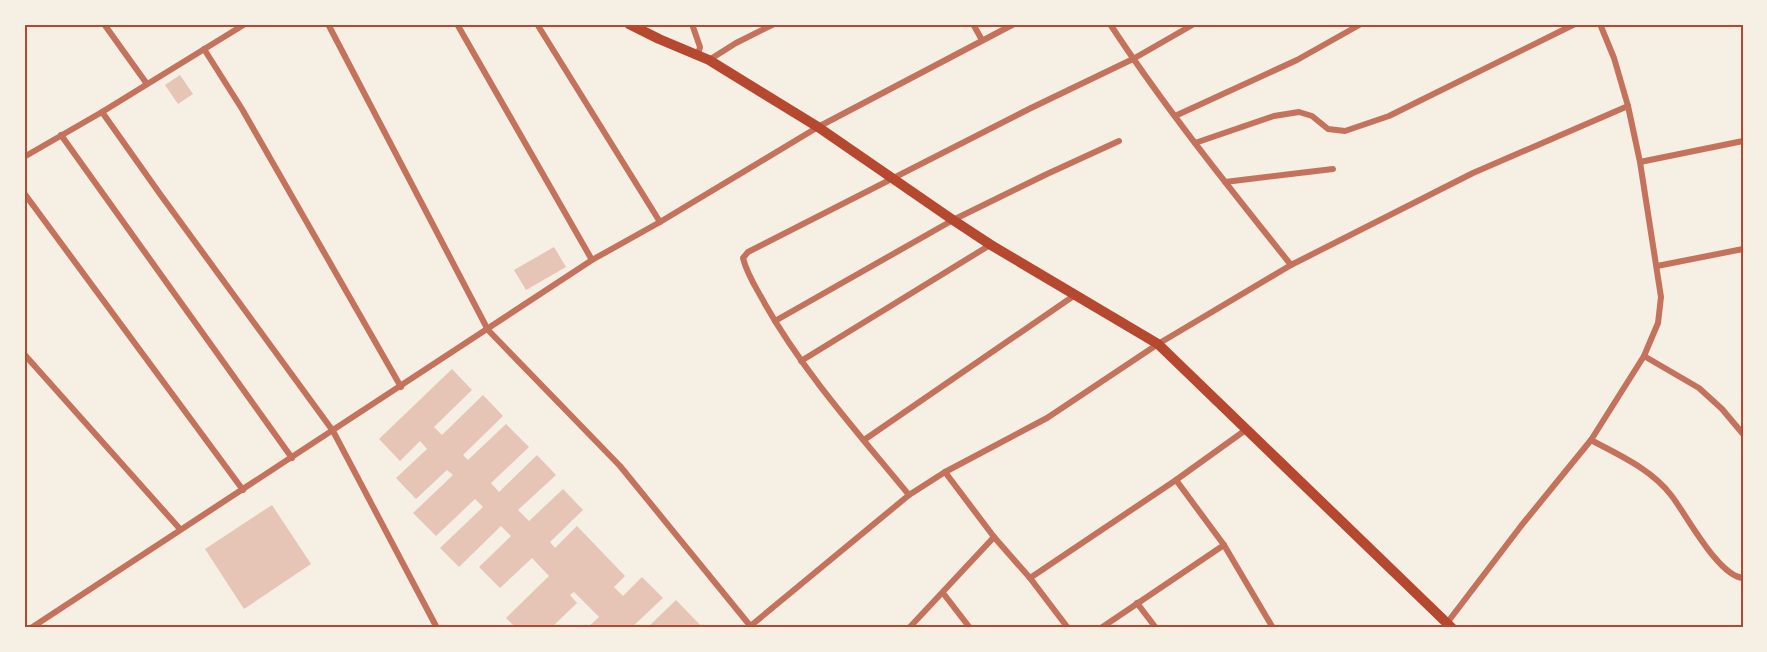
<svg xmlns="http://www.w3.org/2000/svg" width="1767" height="652" font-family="'Noto Sans',sans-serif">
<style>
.building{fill:#e6c5b7}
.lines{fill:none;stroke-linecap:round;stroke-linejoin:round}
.minor{stroke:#c5725c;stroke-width:6}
.primary{stroke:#b5482f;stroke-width:10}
.neatline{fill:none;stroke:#b5482f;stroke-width:2}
</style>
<rect width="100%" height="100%" fill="#f6efe4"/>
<g class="building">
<path d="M180 75 193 94 178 104 165 85Z"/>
<path d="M554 247 566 267 526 290 514 270Z"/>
<path d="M452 369 472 390 434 427 442 435 483 395 503 416 463 455 468 460 506 424 529 447 491 483 499 492 537 455 556 475 518 510 529 521 563 489 583 510 550 542 555 548 577 526 625 576 614 587 623 596 642 577 663 598 631 628H587L599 617 574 592 570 595 577 603 551 628H516L506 618 549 576 532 558 500 588 479 567 511 536 501 526 459 567 440 548 483 507 475 499 436 536 413 513 453 475 447 470 416 499 396 478 427 449 420 441 400 461 379 439Z"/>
<path d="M272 505 311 564 244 609 205 549Z"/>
<path d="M676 600 703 628H647Z"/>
</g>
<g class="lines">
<g class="minor">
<path d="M104 24 147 84"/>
<path d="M328 24 488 330 620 466 752 628"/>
<path d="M457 24 592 260"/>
<path d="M537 24 660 222"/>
<path d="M692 24 700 47 698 54"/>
<path d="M973 24 982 40"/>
<path d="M1110 24C1165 108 1228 186 1291 265"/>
<path d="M24 25 26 24"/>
<path d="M204 49 242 109 401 387"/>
<path d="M709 60 736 43 774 24"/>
<path d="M102 112 160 194 333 431 437 628"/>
<path d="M1175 116 1297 60 1361 24"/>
<path d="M61 135 292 458"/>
<path d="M1195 143 1274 116 1299 112 1312 116 1328 129 1345 131 1389 116 1575 24"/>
<path d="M24 157 102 112 245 24"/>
<path d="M1640 162 1743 141"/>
<path d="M1225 182 1333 169"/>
<path d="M24 193 243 490"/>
<path d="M1657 266 1743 249"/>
<path d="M775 321 953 220 1047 174 1119 141"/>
<path d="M24 354 180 529"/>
<path d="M1644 356 1699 388 1722 409 1743 434"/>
<path d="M801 361 990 245"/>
<path d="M864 440 1075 295"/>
<path d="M1591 440C1619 455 1651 469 1671 495 1686 514 1718 576 1743 578"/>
<path d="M945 472 994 537 1030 578 1068 628"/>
<path d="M1176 480 1224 545"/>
<path d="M909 495C859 434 804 373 765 304 757 289 747 275 743 258L748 252 1031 108 1133 59 1194 24"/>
<path d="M1030 578 1176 480 1247 429"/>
<path d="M943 593 970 628"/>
<path d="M1137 603 1156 628"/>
<path d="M1447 623 1521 526 1591 440 1644 356 1658 323 1661 297 1640 162 1628 106 1614 58 1600 24"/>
<path d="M31 628 592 260 660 222 818 127 1014 24"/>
<path d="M748 628 909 495 945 472 1047 418 1158 344 1291 265 1473 173 1628 106"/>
<path d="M909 628 994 537"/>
<path d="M1101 628 1224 545 1273 628"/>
</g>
<path class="primary" d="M629 24 659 39 709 60 818 127 953 220 991 245 1158 344 1452 628"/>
</g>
<rect width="1767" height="652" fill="none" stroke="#f6efe4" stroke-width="51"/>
<rect x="26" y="26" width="1716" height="600" class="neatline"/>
</svg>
